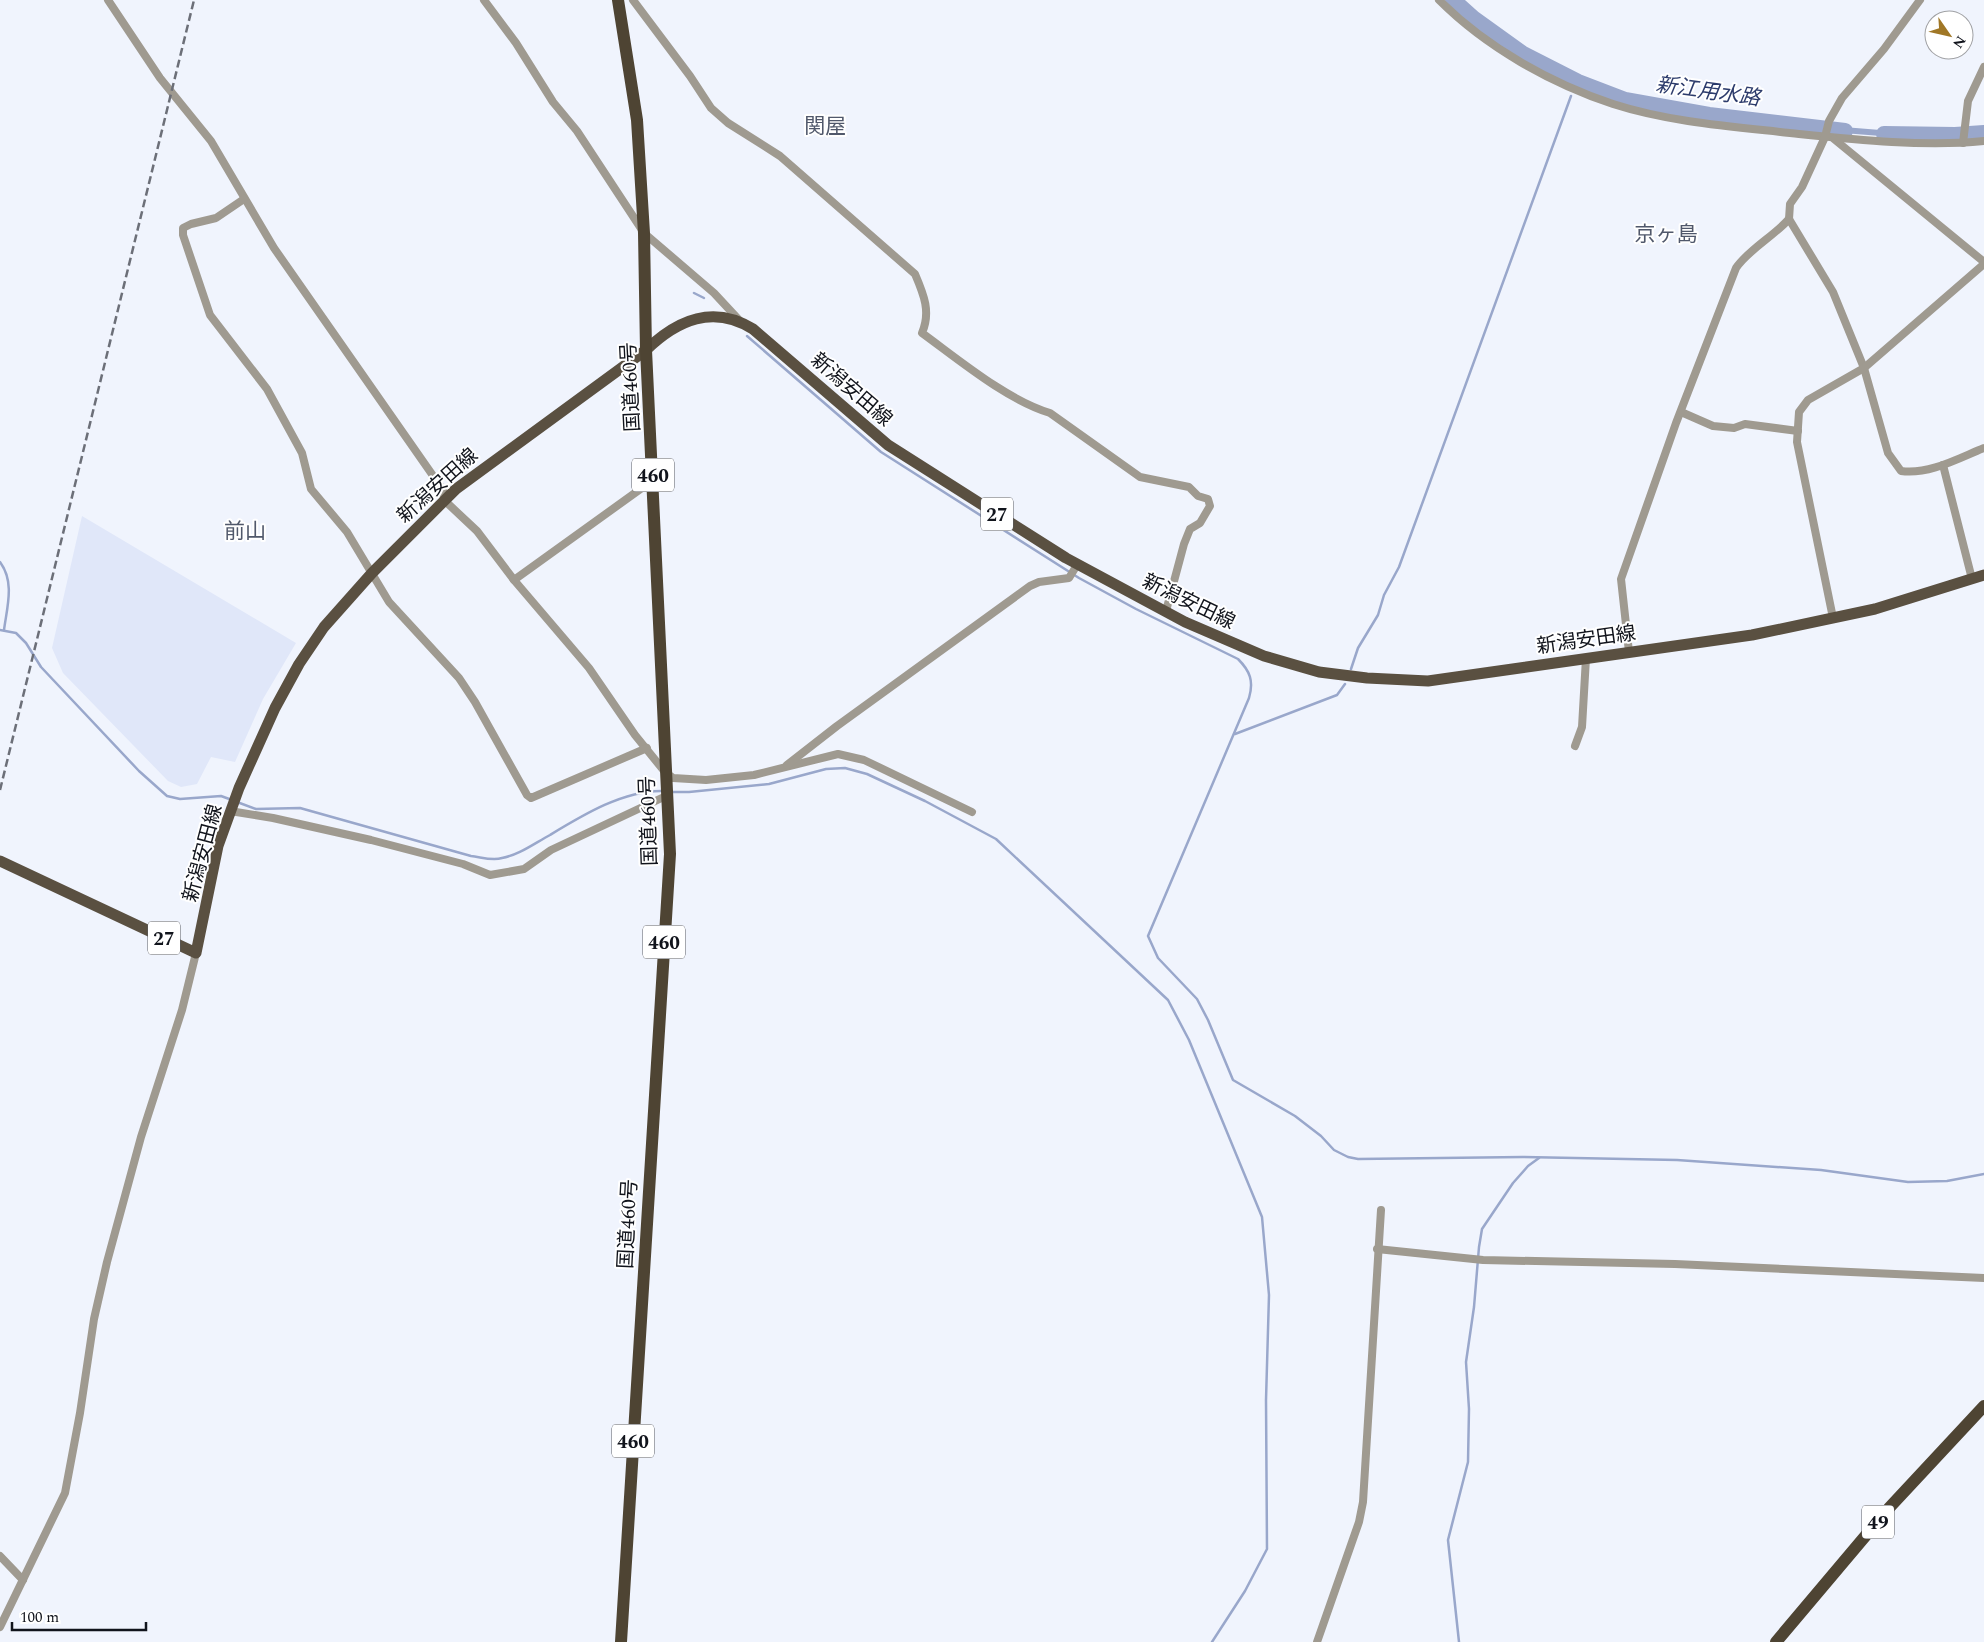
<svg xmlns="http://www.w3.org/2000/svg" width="1984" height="1642" font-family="Spectral,'Noto Sans JP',serif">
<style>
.built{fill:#e0e7f9}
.water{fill:#99a7cb}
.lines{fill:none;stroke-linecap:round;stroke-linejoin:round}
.stream{stroke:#99a7cb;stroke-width:2.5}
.river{stroke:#99a7cb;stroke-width:16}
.minor{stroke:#9f9a90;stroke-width:8}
.primary{stroke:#5a5041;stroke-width:11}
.trunk{stroke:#4e4433;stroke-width:12}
.rail{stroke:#6c6f78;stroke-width:2.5;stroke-dasharray:8 4;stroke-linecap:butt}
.labels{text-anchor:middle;stroke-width:4;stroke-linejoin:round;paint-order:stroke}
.shield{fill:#fff;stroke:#585a60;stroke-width:1}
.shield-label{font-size:19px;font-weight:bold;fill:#11141c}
.street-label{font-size:20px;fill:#11141c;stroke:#fff}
.water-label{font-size:21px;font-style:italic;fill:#2d3c6c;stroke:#fff}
.neighbourhood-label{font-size:21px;fill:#50586b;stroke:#fff}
</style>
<rect width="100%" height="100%" fill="#f0f4fd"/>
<path class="built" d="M82 516 296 643 263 699 235 762 211 757 197 784 181 787 168 781 63 673 52 648Z"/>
<path class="water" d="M1831 126 1905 132 1906 138 1830 132Z"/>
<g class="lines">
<g class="stream">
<path d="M694 293 704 298"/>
<path d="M747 336 881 452 1079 578 1136 609 1238 659C1250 671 1254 681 1249 698L1148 936 1158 958 1197 999 1208 1020 1233 1080 1295 1116 1321 1136 1334 1150 1348 1157 1358 1159 1523 1157 1677 1160 1821 1170 1908 1182 1947 1181 1984 1174"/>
<path d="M0 562C15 582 7 607 4 630"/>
<path d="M0 630 16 633 26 643 41 667 139 771 167 796 180 799 221 796 232 800"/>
<path d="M1351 669 1358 648 1378 615 1384 595 1399 567 1571 96"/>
<path d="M1235 734 1337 695 1345 684"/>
<path d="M671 792H689L769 784 826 769 845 768 867 774 925 801 996 839 1168 1000 1189 1040 1262 1217 1269 1295 1266 1400 1267 1549 1245 1591 1212 1642"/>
<path d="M237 802 256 809 300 808 471 856C481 857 492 861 502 858 519 855 535 843 550 835 583 815 624 790 663 791"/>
<path d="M1459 1642 1448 1540 1468 1462 1469 1409 1466 1362 1474 1307 1479 1247 1482 1229 1513 1183 1528 1166 1539 1158"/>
</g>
<g class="river">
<path d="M1453 0 1473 18 1523 54 1578 82 1625 100 1709 115 1845 131"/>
<path d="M1884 134 1955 135 1984 133"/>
</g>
<g class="minor">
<path d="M108 0 160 78 211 141 274 248 443 490 444 500 477 531 514 580 589 668 635 735 665 772 673 778 706 780 754 775 838 754 864 760 972 812"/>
<path d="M484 0 516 43 553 102 577 131 644 233 714 293 740 321"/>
<path d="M633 0 690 76 711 108 728 123 780 156 915 274C924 295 931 312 922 333 959 360 1007 400 1050 413L1140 477 1189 487 1198 496 1208 499 1210 506 1200 523 1190 529 1184 544 1166 611"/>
<path d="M1439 0C1486 47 1550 83 1613 104 1672 123 1738 127 1799 134 1857 140 1927 147 1984 141"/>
<path d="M1920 0 1884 49 1842 98 1829 121 1825 137 1802 187 1790 204 1789 219 1833 292 1864 368 1888 453 1901 471C1929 475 1959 458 1984 448"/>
<path d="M1834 139 1984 262"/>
<path d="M1963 143 1968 101 1984 67"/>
<path d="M244 199 216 218 191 224 183 228V235L210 315 267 389 302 453 311 489 347 532 389 602 459 678 475 702 527 795 531 798 647 748"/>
<path d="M1681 412 1713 426 1734 428 1745 424 1798 431"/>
<path d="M1943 465 1972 579"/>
<path d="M514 580 653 480"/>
<path d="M1833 618 1797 442 1799 412 1808 400 1864 368 1984 264"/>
<path d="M1629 652 1621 579 1676 423 1736 268C1748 250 1774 236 1789 219"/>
<path d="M1575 746 1582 727 1586 658"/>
<path d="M787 765 837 726 1030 586 1039 582 1069 578 1077 565"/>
<path d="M230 811 273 818 371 840 463 864 490 875 524 869 551 850 666 796"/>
<path d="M1377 1249 1483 1260 1675 1264 1984 1278"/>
<path d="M0 1556 23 1580"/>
<path d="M0 1627 65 1493 80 1413 94 1319 107 1262 141 1137 182 1010 196 953"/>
<path d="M1317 1642 1359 1522 1363 1502 1381 1210"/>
</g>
<path class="primary" d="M0 861 196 953 218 846 239 788 275 708 299 664 324 627 372 573 456 489 646 350C677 320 713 304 753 329L888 445 1066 558 1185 622 1264 656 1319 672 1367 678 1428 681 1752 635 1875 609 1984 575"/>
<g class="trunk">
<path d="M618 0 637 120 644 233 646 350 670 854 621 1642"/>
<path d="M1776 1642 1889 1508 1984 1406"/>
</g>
<path class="rail" d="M0 790 194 0"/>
</g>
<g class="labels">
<g class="shield">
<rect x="632" y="458.5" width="42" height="33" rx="4"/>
<rect x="981" y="497.5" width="32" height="33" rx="4"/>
<rect x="148" y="921.5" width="32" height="33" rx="4"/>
<rect x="643" y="925.5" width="42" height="33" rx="4"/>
<rect x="612" y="1424.5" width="42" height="33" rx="4"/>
<rect x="1862" y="1505.5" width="32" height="33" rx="4"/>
</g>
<g class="shield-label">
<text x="653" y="482">460</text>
<text x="997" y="521">27</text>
<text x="164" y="945">27</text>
<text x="664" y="949">460</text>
<text x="633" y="1448">460</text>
<text x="1878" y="1529">49</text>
</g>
<g class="street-label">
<text transform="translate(630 387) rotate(-93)" y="7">国道460号</text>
<text transform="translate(852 389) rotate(41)" y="7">新潟安田線</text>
<text transform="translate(437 485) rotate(-42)" y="7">新潟安田線</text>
<text transform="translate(1189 601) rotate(26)" y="7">新潟安田線</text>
<text transform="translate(1586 639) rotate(-8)" y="7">新潟安田線</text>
<text transform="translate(648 821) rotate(-92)" y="7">国道460号</text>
<text transform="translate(202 853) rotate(-75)" y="7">新潟安田線</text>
<text transform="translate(627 1224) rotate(-87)" y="7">国道460号</text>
</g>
<g class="water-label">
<text transform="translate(1708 91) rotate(8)" y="7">新江用水路</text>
</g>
<g class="neighbourhood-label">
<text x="825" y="133">関屋</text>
<text x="1666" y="241">京ヶ島</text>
<text x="245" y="538">前山</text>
</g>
</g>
<g transform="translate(1949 35) rotate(124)"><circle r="24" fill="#ffffff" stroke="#a0a1a4"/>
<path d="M0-4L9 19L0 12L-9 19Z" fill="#a07726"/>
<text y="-8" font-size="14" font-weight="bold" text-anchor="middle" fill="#11141c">N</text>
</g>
<path d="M12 1622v8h134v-8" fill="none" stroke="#11141c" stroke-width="2.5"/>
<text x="20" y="1622" font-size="15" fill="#11141c" stroke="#ffffff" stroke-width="4" paint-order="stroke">100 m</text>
</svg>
